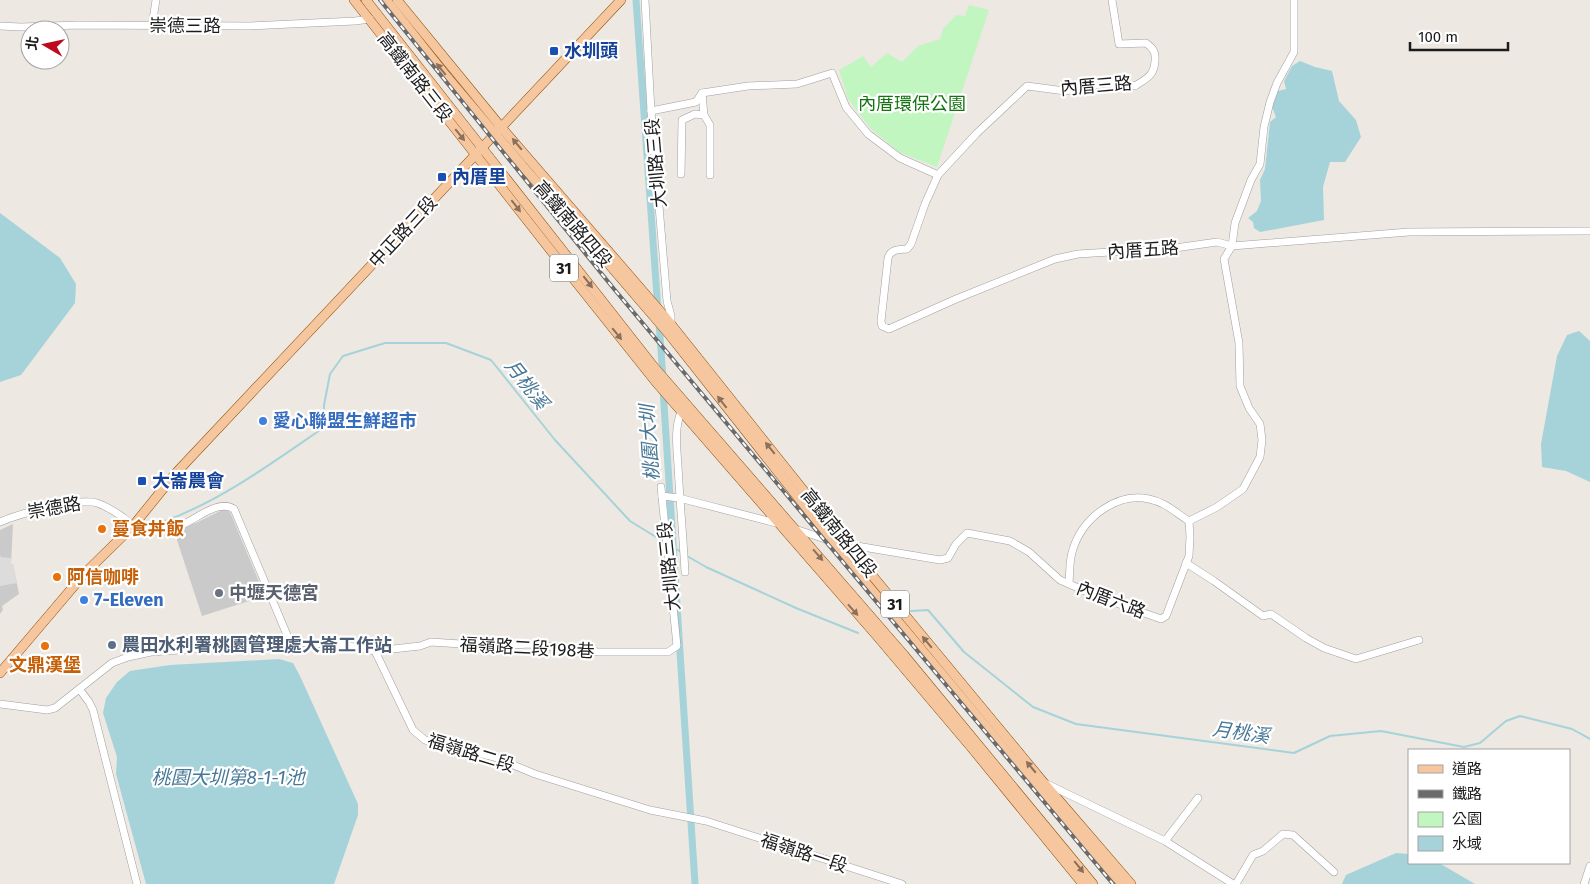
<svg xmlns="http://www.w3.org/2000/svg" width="1590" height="884" font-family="'Fira Sans','Noto Sans TC',sans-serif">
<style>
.religious{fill:#cacaca}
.park{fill:#c2f6c1}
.parking{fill:#dcdcdc}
.water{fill:#a5d3d9}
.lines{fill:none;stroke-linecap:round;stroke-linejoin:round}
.stream{stroke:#a5d3d9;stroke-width:2}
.canal{stroke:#a5d3d9;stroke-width:7}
.minor-casing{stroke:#a0a0a0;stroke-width:8}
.major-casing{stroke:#8d5108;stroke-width:10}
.minor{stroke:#fff;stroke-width:7}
.major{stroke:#f6c69e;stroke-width:9}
.rail-casing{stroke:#6a6a6a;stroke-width:4}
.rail{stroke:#fff;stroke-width:2;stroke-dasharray:5.5;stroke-linecap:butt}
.oneway{fill:#89715d}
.transit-dot{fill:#1a4fb4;stroke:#fff;stroke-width:2}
.shop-dot{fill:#3f7fe0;stroke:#fff;stroke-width:2}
.food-dot{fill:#e8710a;stroke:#fff;stroke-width:2}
.worship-dot{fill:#6b7280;stroke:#fff;stroke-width:2}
.service-dot{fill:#5c6f8a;stroke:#fff;stroke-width:2}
.labels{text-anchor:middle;stroke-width:4.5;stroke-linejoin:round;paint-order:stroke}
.shield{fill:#fff;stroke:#606060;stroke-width:1}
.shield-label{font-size:16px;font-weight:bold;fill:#1c1c1c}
.street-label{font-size:18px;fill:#1c1c1c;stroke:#fff}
.transit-label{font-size:18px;font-weight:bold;fill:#164399;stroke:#fff;text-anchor:start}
.park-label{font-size:18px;fill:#147411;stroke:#fff}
.shop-label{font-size:18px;font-weight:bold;fill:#366cbe;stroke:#fff;text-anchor:start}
.food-label{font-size:18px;font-weight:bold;fill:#c56008;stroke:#fff;text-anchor:start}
.worship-label{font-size:18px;font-weight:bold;fill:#5b616d;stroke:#fff;text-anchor:start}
.service-label{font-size:18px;font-weight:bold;fill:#4e5e75;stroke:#fff;text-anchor:start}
.water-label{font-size:19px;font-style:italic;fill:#487897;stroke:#fff}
</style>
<rect width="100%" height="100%" fill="#ede8e2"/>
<g class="religious">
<path d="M224 509 230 512 265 596 202 616 174 531 198 522Z"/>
<path d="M13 524 11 564H13L19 594 2 606 3 610 0 614V530Z"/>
</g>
<path class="park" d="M969 5 989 10 937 167 901 153 871 129 848 99 839 70 863 56 871 67 887 53 902 62 918 46 940 39 943 29 956 15 965 16Z"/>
<path class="parking" d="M0 555 1 557 11 558V564H13L17 583 0 586Z"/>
<g class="water">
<path d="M1300 61 1315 67 1332 71 1339 101 1356 120 1361 137 1345 162H1330L1323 187 1324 220 1260 232 1254 228 1253 222 1248 218 1257 211 1261 201 1260 180 1265 169 1270 122 1276 117 1272 107 1274 92 1286 89 1284 81 1292 66Z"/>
<path d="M0 213 60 258 76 284 75 303 21 375 0 382Z"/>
<path d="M1579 331 1590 341V482L1566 471 1542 467 1541 444 1557 356 1567 335Z"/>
<path d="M279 659 293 663 300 676 358 804V815L334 884H146L116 774 117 757 103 713 106 698 117 682 130 671 170 665Z"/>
<path d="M1396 853 1409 854V863H1439L1475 884H1342L1346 875Z"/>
</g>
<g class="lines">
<g class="stream">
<path d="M163 522C222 500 272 463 323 428L324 405 330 374 343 356 385 343H446L491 360 555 440 630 521 664 542"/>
<path d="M670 545 681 552"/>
<path d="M687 556 706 567 796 608 858 633"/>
<path d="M911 611 928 610 964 652 1033 707 1076 724 1294 753 1330 736 1381 731 1464 747 1480 743 1506 721 1520 716 1572 729 1590 739"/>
</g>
<g class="canal">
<path d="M636 0 658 311"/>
<path d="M659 322 663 379"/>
<path d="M663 389 695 884"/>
</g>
<defs>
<g id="minor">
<path d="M645 0 651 111 667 301 671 316V324"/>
<path d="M1112 0 1119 44 1146 43C1153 48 1156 52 1155 61 1154 76 1147 78 1135 86L1106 83 1065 91 1027 86 977 133 938 175 925 204 911 244 907 249C898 250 891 249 888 258L881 321 882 326 889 329 956 299 1055 259 1078 254 1175 248 1217 242 1232 246 1409 232 1590 231"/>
<path d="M0 26 21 27 78 25 249 26 355 21 370 19"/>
<path d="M152 26 156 0"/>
<path d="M702 93 704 115 710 125V175"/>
<path d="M651 111 696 102 702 93 748 86 797 84 832 73 846 107 868 134 900 158 938 175"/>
<path d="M681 174 682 120 695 114 704 115"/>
<path d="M681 412C674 429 677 449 678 466 680 502 683 537 685 572"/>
<path d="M662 496 679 498 780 524"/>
<path d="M0 522C18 514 80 497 97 503 106 506 117 513 124 518 127 520 130 525 133 526 136 527 167 530 171 529 190 526 216 497 234 509L290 642"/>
<path d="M795 529 834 542"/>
<path d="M845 544 940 560 948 558 956 544 967 533 1010 541 1029 552 1060 580 1094 595 1161 619 1166 616 1189 556 1190 537 1189 521 1217 507 1243 489 1260 457 1262 440 1260 424 1249 408 1240 386 1239 343 1224 259 1232 246 1235 223 1251 180 1260 164 1264 127 1270 102 1277 83 1294 52V0"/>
<path d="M1186 563 1214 581 1263 616 1271 614 1306 638 1324 648 1356 659 1419 640"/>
<path d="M1069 583C1070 572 1069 560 1073 549 1083 518 1116 492 1149 499 1165 502 1176 513 1189 521"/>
<path d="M375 651 420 646 431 642 491 646 530 644 598 652H668L677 646 661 487"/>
<path d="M80 690 89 702 93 710 137 884"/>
<path d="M0 704 47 710 55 708 112 663 128 657 151 652 290 642 344 645 375 651 413 730 425 740 494 757 535 774 650 810 706 821 902 884"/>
<path d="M1047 784 1165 841 1198 798"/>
<path d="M1165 841 1233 884"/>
<path d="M1236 884 1253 855 1263 851 1283 834 1293 835 1334 872"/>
<path d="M1584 884 1590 866"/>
</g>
<g id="major">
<path d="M354 0 556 257 655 381 877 636 971 747 1083 884"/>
<path d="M366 0 654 367 904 655 1093 884"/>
<path d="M386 0 447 77 526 170 595 248 668 333 865 582 1044 796 1122 884"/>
<path d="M397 0 501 127 666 318 847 545 1044 783 1131 884"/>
<path d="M0 673 85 573 133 526 175 474 621 0"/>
</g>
</defs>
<use href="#minor" class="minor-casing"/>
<use href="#major" class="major-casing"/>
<use href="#minor" class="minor"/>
<use href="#major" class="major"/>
<defs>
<path id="rail" d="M380 0 614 289 1113 884"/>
</defs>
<use href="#rail" class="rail-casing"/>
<use href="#rail" class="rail"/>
</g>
<defs><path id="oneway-solid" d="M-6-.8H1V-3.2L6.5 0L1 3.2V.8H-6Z" transform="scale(1.25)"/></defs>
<g class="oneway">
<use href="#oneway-solid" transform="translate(441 69) rotate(-129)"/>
<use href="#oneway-solid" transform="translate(460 135) rotate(51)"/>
<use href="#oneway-solid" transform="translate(517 144) rotate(-130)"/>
<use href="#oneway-solid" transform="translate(516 206) rotate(52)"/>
<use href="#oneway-solid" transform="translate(588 282) rotate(52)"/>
<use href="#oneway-solid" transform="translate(617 334) rotate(51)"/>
<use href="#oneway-solid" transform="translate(722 402) rotate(-128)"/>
<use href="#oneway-solid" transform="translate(770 448) rotate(-129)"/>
<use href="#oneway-solid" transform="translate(818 555) rotate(49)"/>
<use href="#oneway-solid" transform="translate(853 610) rotate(48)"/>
<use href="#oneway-solid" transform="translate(927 642) rotate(-130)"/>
<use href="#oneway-solid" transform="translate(1031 767) rotate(-130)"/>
<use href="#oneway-solid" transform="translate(1079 867) rotate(51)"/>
</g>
<g class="transit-dot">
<rect x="549" y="46" width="10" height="10" rx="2.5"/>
<rect x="437" y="172" width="10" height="10" rx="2.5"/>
<rect x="137" y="476" width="10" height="10" rx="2.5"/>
</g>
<g class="shop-dot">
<circle cx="263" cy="421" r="5"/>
<circle cx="84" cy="600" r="5"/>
</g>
<g class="food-dot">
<circle cx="102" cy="529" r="5"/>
<circle cx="57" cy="577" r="5"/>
<circle cx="45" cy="646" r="5"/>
</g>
<circle class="worship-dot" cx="219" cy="593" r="5"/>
<circle class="service-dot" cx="112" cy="645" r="5"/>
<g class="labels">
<g class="shield">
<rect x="550" y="254.5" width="28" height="27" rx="4"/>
<rect x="881" y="590.5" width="28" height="27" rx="4"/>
</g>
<g class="shield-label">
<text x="564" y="274">31</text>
<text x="895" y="610">31</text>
</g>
<g class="street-label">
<text x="185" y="32">崇德三路</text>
<text transform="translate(415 77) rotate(52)" y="6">高鐵南路三段</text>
<text transform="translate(1096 86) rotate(-5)" y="6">內厝三路</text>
<text transform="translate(656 163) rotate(-95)" y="6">大圳路三段</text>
<text transform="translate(573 224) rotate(49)" y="6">高鐵南路四段</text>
<text transform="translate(403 232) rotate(-47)" y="6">中正路三段</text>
<text transform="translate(1143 250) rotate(-4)" y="6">內厝五路</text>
<text transform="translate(54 508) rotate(-10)" y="6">崇德路</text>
<text transform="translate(839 533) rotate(51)" y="6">高鐵南路四段</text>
<text transform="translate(669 566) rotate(-96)" y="6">大圳路三段</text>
<text transform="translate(1111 600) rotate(21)" y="6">內厝六路</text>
<text transform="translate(527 648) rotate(3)" y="6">福嶺路二段198巷</text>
<text transform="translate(471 753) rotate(17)" y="6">福嶺路二段</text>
<text transform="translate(804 853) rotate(18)" y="6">福嶺路一段</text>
</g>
<g class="transit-label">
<text x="564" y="57">水圳頭</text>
<text x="452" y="183">內厝里</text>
<text x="152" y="487">大崙農會</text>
</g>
<g class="park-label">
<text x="912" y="110">內厝環保公園</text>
</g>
<g class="shop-label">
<text x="273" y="427">愛心聯盟生鮮超市</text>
<text x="94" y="606">7-Eleven</text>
</g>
<g class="food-label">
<text x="112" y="535">蔓食丼飯</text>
<text x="67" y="583">阿信咖啡</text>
<text x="45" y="671" text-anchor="middle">文鼎漢堡</text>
</g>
<g class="worship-label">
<text x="229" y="599">中壢天德宮</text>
</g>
<g class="service-label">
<text x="122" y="651">農田水利署桃園管理處大崙工作站</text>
</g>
<g class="water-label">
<text transform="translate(527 384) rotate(52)" y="7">月桃溪</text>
<text transform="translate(649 443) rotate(-94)" y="7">桃園大圳</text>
<text transform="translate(1241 732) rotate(8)" y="7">月桃溪</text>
<text x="228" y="784">桃園大圳第8-1-1池</text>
</g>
</g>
<rect x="1408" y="749" width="162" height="115" fill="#ffffff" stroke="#a4a4a4"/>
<rect x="1418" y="765" width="25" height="8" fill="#f6c69e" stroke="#a4a4a4"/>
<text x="1452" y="774" font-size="15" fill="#1c1c1c">道路</text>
<rect x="1418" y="790" width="25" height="8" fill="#6a6a6a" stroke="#a4a4a4"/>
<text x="1452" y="799" font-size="15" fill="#1c1c1c">鐵路</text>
<rect x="1418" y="812" width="25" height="15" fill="#c2f6c1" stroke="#a4a4a4"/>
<text x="1452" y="824" font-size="15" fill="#1c1c1c">公園</text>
<rect x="1418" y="836" width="25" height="15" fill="#a5d3d9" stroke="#a4a4a4"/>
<text x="1452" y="849" font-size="15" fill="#1c1c1c">水域</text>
<g transform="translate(45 45) rotate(279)"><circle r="24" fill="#ffffff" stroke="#a4a4a4"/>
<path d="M0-4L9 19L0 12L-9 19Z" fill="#be0a1f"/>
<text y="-8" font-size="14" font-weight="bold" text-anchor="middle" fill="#1c1c1c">北</text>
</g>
<path d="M1410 42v8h98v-8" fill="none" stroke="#1c1c1c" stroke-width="2.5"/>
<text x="1418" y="42" font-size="15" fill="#1c1c1c" stroke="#ffffff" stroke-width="4" paint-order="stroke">100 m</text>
</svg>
